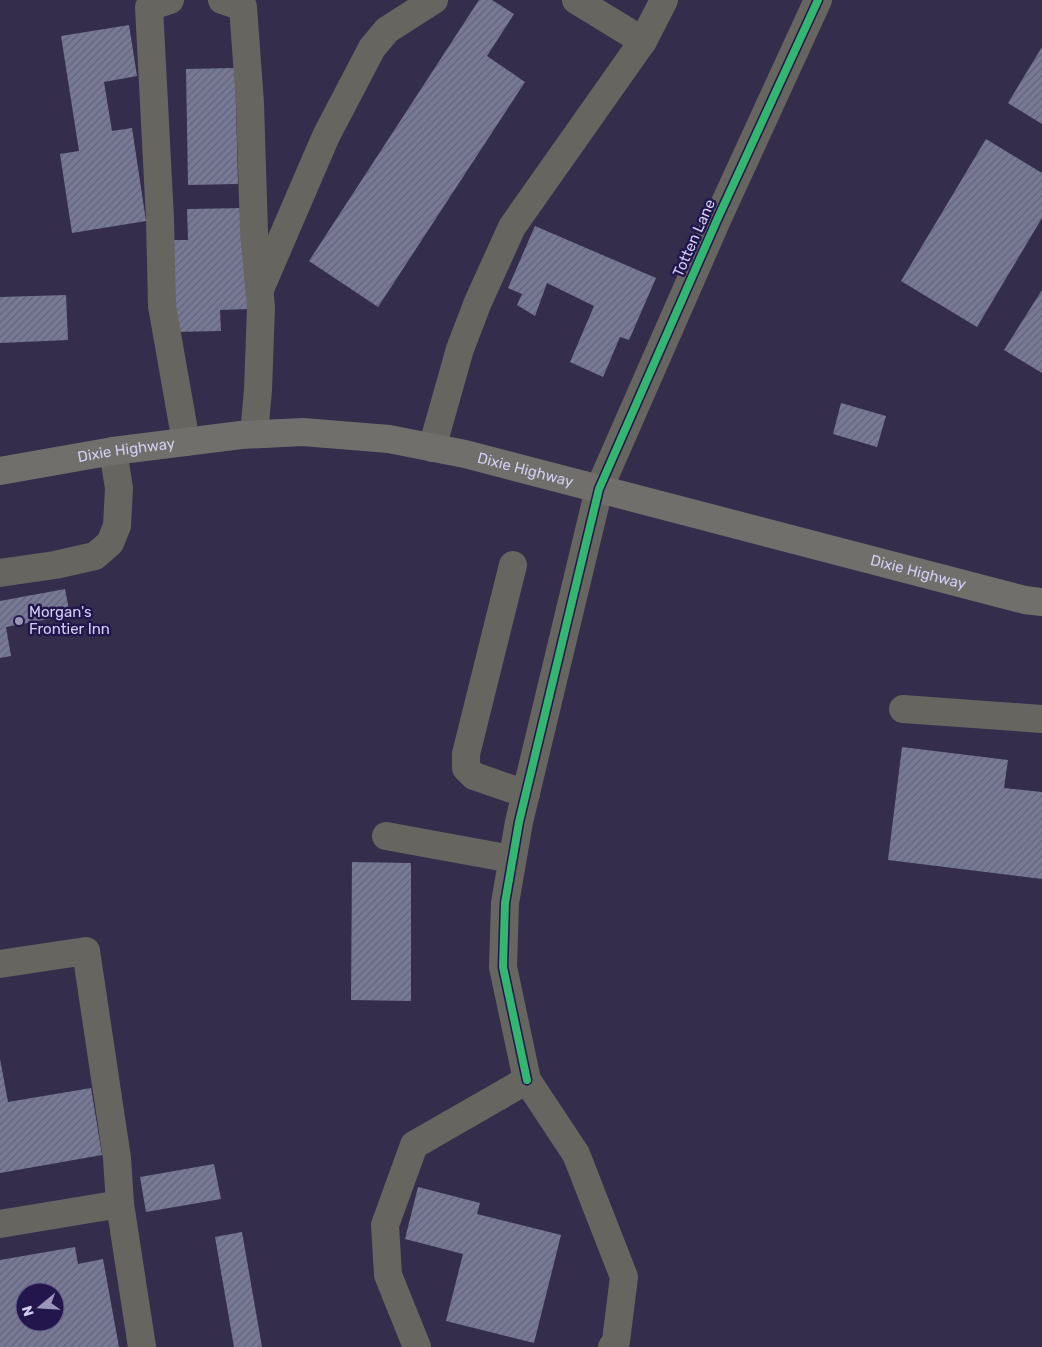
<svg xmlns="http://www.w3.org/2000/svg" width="1042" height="1347" font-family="Rubik,sans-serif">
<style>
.building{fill:url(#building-hatch);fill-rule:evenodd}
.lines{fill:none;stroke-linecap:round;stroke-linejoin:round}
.minor{stroke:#66655f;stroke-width:28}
.major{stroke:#716f6b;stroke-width:28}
.cycleway-casing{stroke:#23164d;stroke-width:11}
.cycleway{stroke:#33b770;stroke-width:8}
.poi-dot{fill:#9a96b8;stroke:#23164d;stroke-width:2}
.labels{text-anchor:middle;stroke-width:5;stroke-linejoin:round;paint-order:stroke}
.street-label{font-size:15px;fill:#d1cef2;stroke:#23164d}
.poi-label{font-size:15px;fill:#d1cef2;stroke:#23164d;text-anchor:start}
</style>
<defs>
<pattern id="building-hatch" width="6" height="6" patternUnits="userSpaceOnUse" patternTransform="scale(1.25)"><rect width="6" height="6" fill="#777995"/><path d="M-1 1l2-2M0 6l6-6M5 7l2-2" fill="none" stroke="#63647a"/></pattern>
</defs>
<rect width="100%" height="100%" fill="#342d4c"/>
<g class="building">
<path d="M479 0H492L514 14 487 56 525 82 378 307 309 261Z"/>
<path d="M129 25 137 76 104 82 112 131 132 128 146 221 72 233 60 154 79 151 61 36Z"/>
<path d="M1042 47V124L1008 103Z"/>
<path d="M235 68 238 184 188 185 186 69Z"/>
<path d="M986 139 1042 173V218L977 327 901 281Z"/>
<path d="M246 208 250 309 220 310 221 331 173 332 170 240H188L187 209Z"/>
<path d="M535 226 656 278 629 340 620 337 603 377 570 362 594 306 547 283 535 316 517 305 522 294 508 288Z"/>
<path d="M1042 290V373L1004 350Z"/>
<path d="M66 295 68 340 0 343V297Z"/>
<path d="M841 403 886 416 877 447 833 434Z"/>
<path d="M65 589 70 615 6 627 11 656 0 658V601Z"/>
<path d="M902 747 1008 760 1004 788 1042 792V879L888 860Z"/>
<path d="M352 862 411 863V1001L351 1000Z"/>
<path d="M0 1059 8 1102 91 1088 102 1155 0 1173Z"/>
<path d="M214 1164 221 1199 146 1212 140 1177Z"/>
<path d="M418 1187 480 1203 477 1214 561 1235 534 1343 446 1321 463 1254 405 1239Z"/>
<path d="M242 1232 262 1347H234L215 1237Z"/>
<path d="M75 1247 78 1264 103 1259 119 1347H0V1260ZM25 1292H55V1322H25Z"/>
</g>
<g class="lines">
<g class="minor">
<path d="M170 0 149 7 160 219 162 306 186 442"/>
<path d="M222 0 243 7 250 103 254 232 261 307 258 390 254 434"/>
<path d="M643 41 664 0"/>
<path d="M261 287 326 136 372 48 387 30 434 0"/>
<path d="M432 448 460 349 478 302 512 227 643 41 576 0"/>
<path d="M513 565 466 754V768L474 776 526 794"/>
<path d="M0 573 55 565 95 556 110 543 117 526 119 488 113 451"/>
<path d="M903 709 1042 719"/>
<path d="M386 836 512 859"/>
<path d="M0 964 86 951 117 1158 120 1204 142 1347"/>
<path d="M0 1224 120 1204"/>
<path d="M417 1347 388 1275 385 1225 414 1145 527 1080"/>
<path d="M612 1347 616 1341 624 1277 576 1154 527 1080 503 967 505 903 519 822 599 489 717 220 818 0"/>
</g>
<path class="major" id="s1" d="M0 471 113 451 241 435 303 432 389 439 465 454 1025 600 1042 602"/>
<defs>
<path id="cycleway" d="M527 1080 503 967 505 903 519 822 599 489 717 220 818 0"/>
</defs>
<use href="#cycleway" class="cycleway-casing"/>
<use href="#cycleway" class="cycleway"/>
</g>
<circle class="poi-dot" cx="19" cy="621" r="5"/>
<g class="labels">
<g class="street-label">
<text transform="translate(694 238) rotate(-66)" y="5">Totten Lane</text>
<text dy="5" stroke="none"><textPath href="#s1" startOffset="128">Dixie Highway</textPath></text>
<text dy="5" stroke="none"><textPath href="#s1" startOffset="532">Dixie Highway</textPath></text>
<text dy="5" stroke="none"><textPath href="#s1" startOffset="938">Dixie Highway</textPath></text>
</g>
<g class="poi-label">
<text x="29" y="617">Morgan's<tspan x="29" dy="17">Frontier Inn</tspan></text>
</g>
</g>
<g transform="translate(40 1307) rotate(252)"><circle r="24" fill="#23164d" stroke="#69608f"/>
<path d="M0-4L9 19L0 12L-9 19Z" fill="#9a96b8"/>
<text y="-8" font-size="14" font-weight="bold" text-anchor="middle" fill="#d1cef2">N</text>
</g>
</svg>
